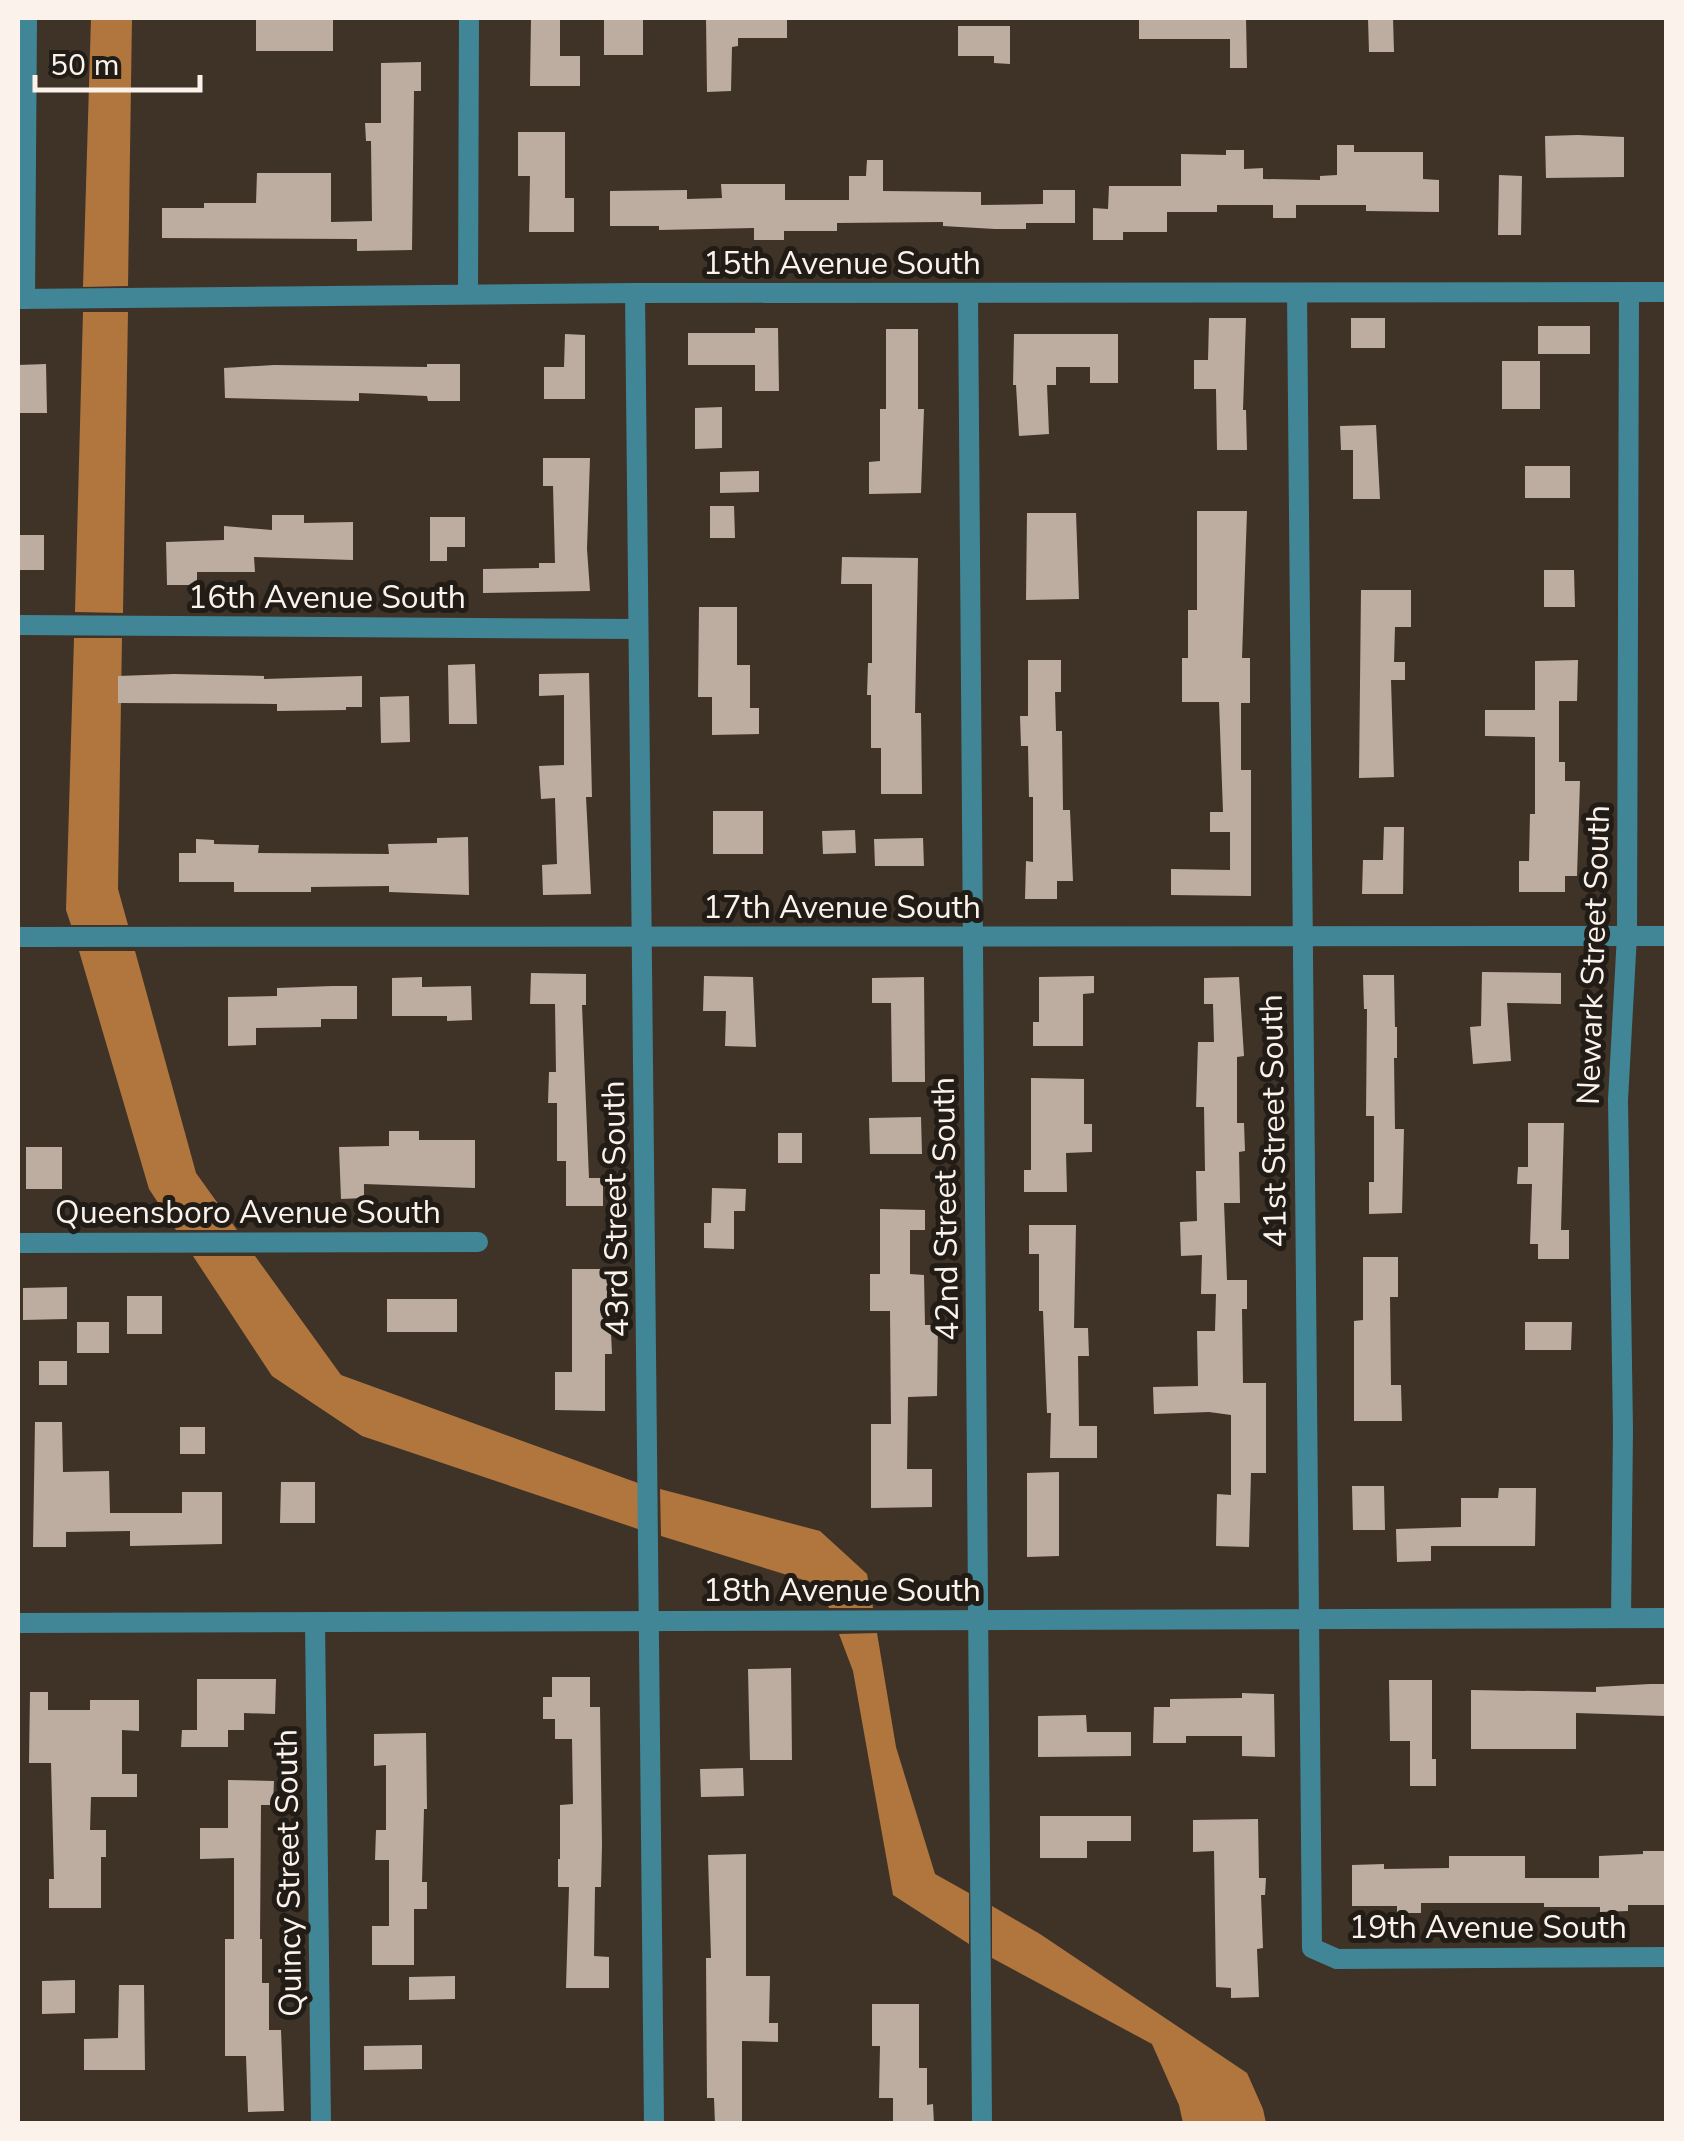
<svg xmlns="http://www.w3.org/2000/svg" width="1684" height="2141" font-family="'Nunito Sans',sans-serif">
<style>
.water{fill:#b0763e}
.building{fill:#bdada0}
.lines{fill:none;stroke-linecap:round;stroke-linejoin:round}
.minor{stroke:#418697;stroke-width:20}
.tertiary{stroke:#418697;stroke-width:20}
.labels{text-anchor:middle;stroke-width:10;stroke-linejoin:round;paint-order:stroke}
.street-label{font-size:32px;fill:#faf2eb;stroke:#221c17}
</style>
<rect width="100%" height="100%" fill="#3f3328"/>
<g class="water">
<path d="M91 18H132L128 286 83 287Z"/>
<path d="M83 312H128L123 613 75 612Z"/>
<path d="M74 638H122L118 889 128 925H71L66 910Z"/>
<path d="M79 951H135L196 1173 237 1230H176L149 1189Z"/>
<path d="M193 1256H255L341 1375 638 1483V1529L362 1436 272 1376Z"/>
<path d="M660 1489 820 1531 867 1574 873 1608H829L820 1585 661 1536Z"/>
<path d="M877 1633 896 1747 935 1874 969 1893V1944L893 1895 853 1671 839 1634Z"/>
<path d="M992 1906 1040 1934 1247 2073 1263 2109 1266 2123H1183L1179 2105 1152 2044 992 1958Z"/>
</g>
<g class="building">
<rect x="256" y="18" width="77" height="33"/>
<path d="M531 18H560V56H580V86H530Z"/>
<rect x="604" y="18" width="39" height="37"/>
<path d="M706 18H787V38H738V46L732 47 731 91 707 92Z"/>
<path d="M1139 18H1246L1247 68H1230V39H1139Z"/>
<path d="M1368 18H1393L1394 52H1369Z"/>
<path d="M958 26H1010V64L994 63V56H958Z"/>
<path d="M421 62V91H414L412 250 357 251V239L162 238V208H204V203H256L257 173H331V222L372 221 371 141H366L365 123H381V63Z"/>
<path d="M518 132H565V198H574V232H529L530 176H518Z"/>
<path d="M1578 135 1624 137V177L1546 178 1545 136Z"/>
<path d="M1337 145H1354V152H1423V179L1439 180V212L1366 211V205H1296V218H1273V205H1217V212H1167V232H1123V240H1093V208L1108 209 1109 186H1181V154L1226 155V150H1244V169L1263 168V179L1320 180V176L1337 175Z"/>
<path d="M867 160H883V191L981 192V205L1043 204V190H1075V223H1026V229H995L943 226V222L837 223V231H784V240H754V228L659 230V226H610V191L687 190V199L722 198 721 184H785V200H849V176H866Z"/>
<path d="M1499 175 1522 176 1521 235H1498Z"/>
<path d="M1209 318H1246L1243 410H1246L1247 450H1217L1216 389H1194V360H1208Z"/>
<rect x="1351" y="318" width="34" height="30"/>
<rect x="1538" y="326" width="52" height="28"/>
<path d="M755 328H778L779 391H755V365H688V333H755Z"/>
<path d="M886 329H918V409H924L921 493 869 494V462L880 461V409H886Z"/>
<path d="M565 334 585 335V399H544V367H564Z"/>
<path d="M1014 334H1118V383H1090V367H1056V385H1047L1049 434 1019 436 1016 385H1013Z"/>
<rect x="1502" y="361" width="38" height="48"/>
<path d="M46 364 47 413H18V365Z"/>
<path d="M427 364H460V401H428L427 396 359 393V401L225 398 224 368 274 365 427 367Z"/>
<path d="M722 407V448L695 449V408Z"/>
<path d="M1376 425 1380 499H1353V450H1341L1340 426Z"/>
<path d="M543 458H590L587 549 590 591 483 593V569L539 568V563H555L553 486H543Z"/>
<rect x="1525" y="466" width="45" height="32"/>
<path d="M759 471V492L720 493V472Z"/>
<path d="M710 506H734L735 538H710Z"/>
<path d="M1197 511H1247L1242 658H1250V703H1241V770H1251V896L1171 895V869L1230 870V832H1210V812H1223L1219 702H1182V658H1188V610H1197Z"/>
<path d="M1027 513H1076L1079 599 1026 600Z"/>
<path d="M272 515H304V523L353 522V560L254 557 255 572H197V585H167L166 542 224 540V526L272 530Z"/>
<path d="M430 517H465V547H447V561H430Z"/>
<rect x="18" y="535" width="26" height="35"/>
<path d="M842 557 918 558 915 713H921L922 794H881V748H871V695H867L868 663H872V584H841Z"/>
<path d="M1544 570H1574L1575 607H1544Z"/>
<path d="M1361 590H1411V627H1395L1394 662H1405V680H1391L1394 777 1359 778Z"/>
<path d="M699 607H737V665H750V708H759V734L712 735V697H698Z"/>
<path d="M1028 660H1061V692H1055L1056 731H1062L1063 810H1070L1073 881H1057V899H1025L1026 861 1033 862V797H1029L1028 746H1021L1020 716H1028Z"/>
<path d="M1578 660 1577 701H1559V762H1565V781H1580L1577 876H1565V892H1519V861H1529L1530 814H1535V737L1485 736V710H1535V661Z"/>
<path d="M475 664 477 724H449L448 665Z"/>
<path d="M589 673 592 797H586L591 894 543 895 542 865 557 864 555 798 541 799 539 766 564 765V695L539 696V674Z"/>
<path d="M174 674 264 676V679L362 676V707H346V710L277 711V704L118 703V676Z"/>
<path d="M409 696 410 742 381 743 380 697Z"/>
<rect x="713" y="811" width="50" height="43"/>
<path d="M1384 827H1404L1403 894H1362L1363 860H1383Z"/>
<path d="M855 830 856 853 823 854 822 831Z"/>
<path d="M468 837 469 895 389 892V886L311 887V892H234V882H179V853H196V839L214 840V844L259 845 258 853 389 854 388 844 437 843V838Z"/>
<path d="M923 838 924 866H875L874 839Z"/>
<path d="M1482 972 1561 973V1004L1507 1003 1511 1061 1473 1064 1470 1027 1481 1026Z"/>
<path d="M531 973 586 974V1005H582L589 1178H603V1206H566V1161H557V1103H548L549 1072H556L555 1004H530Z"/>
<path d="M1363 975H1394L1395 1027H1397V1058H1394L1395 1129H1404L1402 1213 1369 1214V1182H1374V1116H1366L1367 1009H1364Z"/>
<path d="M704 976 753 977 756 1047 725 1046 726 1011H703Z"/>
<path d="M1094 976V993L1083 994V1046H1033V1022H1039V977Z"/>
<path d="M422 977V987L471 986 472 1020 447 1021V1016H392V978Z"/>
<path d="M924 977 925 1082H892L891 1003H872V978Z"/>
<path d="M1239 977 1244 1056 1237 1057V1123H1244L1245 1151 1239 1152 1240 1203H1224L1227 1280H1247V1309H1242L1243 1383H1266V1473H1251L1249 1547 1216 1546 1217 1494 1231 1495V1415L1209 1412 1154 1414 1153 1387 1198 1386 1197 1331H1215L1216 1294H1201L1202 1255 1181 1256 1180 1222 1197 1221 1196 1171H1205L1204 1107H1196L1198 1042H1214L1213 1004H1204V978Z"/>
<path d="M332 986H357V1019H321V1027L256 1028V1045L228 1046V997L277 996V988Z"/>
<path d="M1031 1078 1084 1079V1124H1092V1152L1066 1153 1067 1192H1024V1170H1031Z"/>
<path d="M921 1117 922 1154H870L869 1118Z"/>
<path d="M1528 1123H1564L1561 1230H1569V1259H1538V1244H1530L1532 1184H1517L1518 1167H1528Z"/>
<path d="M389 1131H419V1140H475V1188L364 1184V1198L341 1199 339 1147 389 1146Z"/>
<rect x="778" y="1133" width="24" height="30"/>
<rect x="26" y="1147" width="36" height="42"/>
<path d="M712 1188 746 1189 745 1211H734V1249L704 1248V1223H711Z"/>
<path d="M880 1209 925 1210V1230H910V1274L924 1275 925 1325H938L937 1396 908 1397 907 1469H932V1507L871 1508V1424H891L890 1311H870V1274H880Z"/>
<path d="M1029 1225H1076L1074 1328H1088L1089 1356H1078L1079 1426H1097V1458H1050L1051 1413H1047L1043 1311H1039V1254H1029Z"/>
<path d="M1363 1257H1398V1297H1390L1391 1385H1401L1402 1421H1354V1321L1363 1320Z"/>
<path d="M572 1269H608L612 1354H605V1411L555 1410V1372H572Z"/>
<path d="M67 1287V1319L23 1320V1288Z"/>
<rect x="127" y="1296" width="35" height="38"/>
<rect x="387" y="1299" width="70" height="33"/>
<rect x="77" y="1322" width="32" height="31"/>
<path d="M1525 1322H1572L1571 1350H1525Z"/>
<rect x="39" y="1361" width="28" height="24"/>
<path d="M35 1422H62L63 1472 109 1471 110 1513H182V1492H222V1544L130 1546V1531L66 1532V1547H33Z"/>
<rect x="180" y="1427" width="25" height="27"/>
<path d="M1059 1472V1556L1027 1557V1473Z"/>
<path d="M281 1482H315V1523H280Z"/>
<path d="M1352 1486H1384L1385 1530H1353Z"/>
<path d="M1499 1488H1536L1535 1546H1431V1561L1397 1562 1396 1529 1461 1527V1498H1498Z"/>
<path d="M791 1668 792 1760H750L748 1669Z"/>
<path d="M552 1677H590V1707H600L602 1845 601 1887H595L594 1956 609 1957V1988H566L569 1887H558V1859H560V1805L573 1804 572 1739H555V1719H543V1697H552Z"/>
<path d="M197 1679H276L275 1714 244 1713V1730H228V1747H181L182 1730H197Z"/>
<path d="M1389 1680H1432V1759H1436V1786H1410V1741H1390Z"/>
<path d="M1650 1684H1666V1716L1576 1713V1749H1471V1690L1596 1692V1687Z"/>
<path d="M30 1692H48V1710H90V1700H139V1731L122 1730V1774H137V1797H91L90 1830H106V1857H101V1908H49V1879H54L51 1763H29Z"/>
<path d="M1242 1693 1274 1694 1275 1757 1242 1756V1736H1186V1743H1153L1154 1707H1170V1699L1242 1698Z"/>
<path d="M1086 1715 1087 1732H1131V1756L1038 1757V1716Z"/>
<path d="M426 1733 427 1809H424L422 1882H427V1909H414V1965H372V1926H389V1860H375L376 1830H386V1765L374 1766V1734Z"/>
<path d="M743 1768 744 1796 701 1797 700 1769Z"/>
<path d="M228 1780 274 1781 273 1805H261L260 1939H262V1983H269V2030H281L284 2111 248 2112 246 2056H225V1939H234V1858L200 1859V1828H228Z"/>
<path d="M1040 1816H1131V1841H1087V1858H1040Z"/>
<path d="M1258 1819 1259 1878H1266L1265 1895H1261L1263 1948 1257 1949 1259 1997 1231 1998V1988L1216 1987 1214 1851 1193 1852V1820Z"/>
<path d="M1643 1851H1666V1905H1628V1911L1600 1912V1907H1544V1903H1421V1913H1397V1906H1352V1865L1384 1864V1869L1449 1868V1856H1525V1878H1599V1856L1643 1854Z"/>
<path d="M746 1854V1976H770L769 2023H778V2042L742 2041V2124H715L714 2098H707L706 1958H711L708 1855Z"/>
<path d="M455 1976V1999L409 2000V1977Z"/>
<path d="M75 1980V2013L42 2014V1981Z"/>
<path d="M119 1985H144L145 2070H84V2039L118 2038Z"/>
<path d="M872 2004H919V2068H927V2105L933 2104 934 2124H893V2098H879L880 2046H872Z"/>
<path d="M422 2045V2069L364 2070V2046Z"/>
</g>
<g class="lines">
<g class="minor">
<path d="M635 293 654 2124"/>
<path d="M968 293 982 2124"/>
<path d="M1297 293 1312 1948 1337 1959 1666 1957"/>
<path d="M468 294 469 18"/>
<path d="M25 299 27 18"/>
<path d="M18 625 636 629"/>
<path d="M18 937 1666 936"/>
<path d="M18 1243 478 1242"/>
<path d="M1621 1618 1623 1430 1618 1100 1627 935 1629 293"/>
<path d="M315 1622 321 2124"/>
</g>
<g class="tertiary">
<path d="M18 299 635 293 1666 292"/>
<path d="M18 1623 1666 1618"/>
</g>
</g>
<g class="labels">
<g class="street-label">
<text x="842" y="274">15th Avenue South</text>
<text x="327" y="608">16th Avenue South</text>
<text x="842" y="918">17th Avenue South</text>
<text transform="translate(1593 955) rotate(-88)" y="11">Newark Street South</text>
<text transform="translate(1273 1121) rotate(-91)" y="11">41st Street South</text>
<text transform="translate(615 1209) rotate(-91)" y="11">43rd Street South</text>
<text transform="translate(945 1209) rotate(-91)" y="11">42nd Street South</text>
<text x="248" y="1223">Queensboro Avenue South</text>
<text x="842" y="1601">18th Avenue South</text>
<text transform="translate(288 1873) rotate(-91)" y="11">Quincy Street South</text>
<text x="1488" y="1938">19th Avenue South</text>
</g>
</g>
<rect width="1684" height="2141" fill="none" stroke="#faf2eb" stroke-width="40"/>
<path d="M35 75v15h165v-15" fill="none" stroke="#faf2eb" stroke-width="5"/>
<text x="50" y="75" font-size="30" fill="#faf2eb" stroke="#221c17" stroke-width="8" paint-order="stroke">50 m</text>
</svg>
